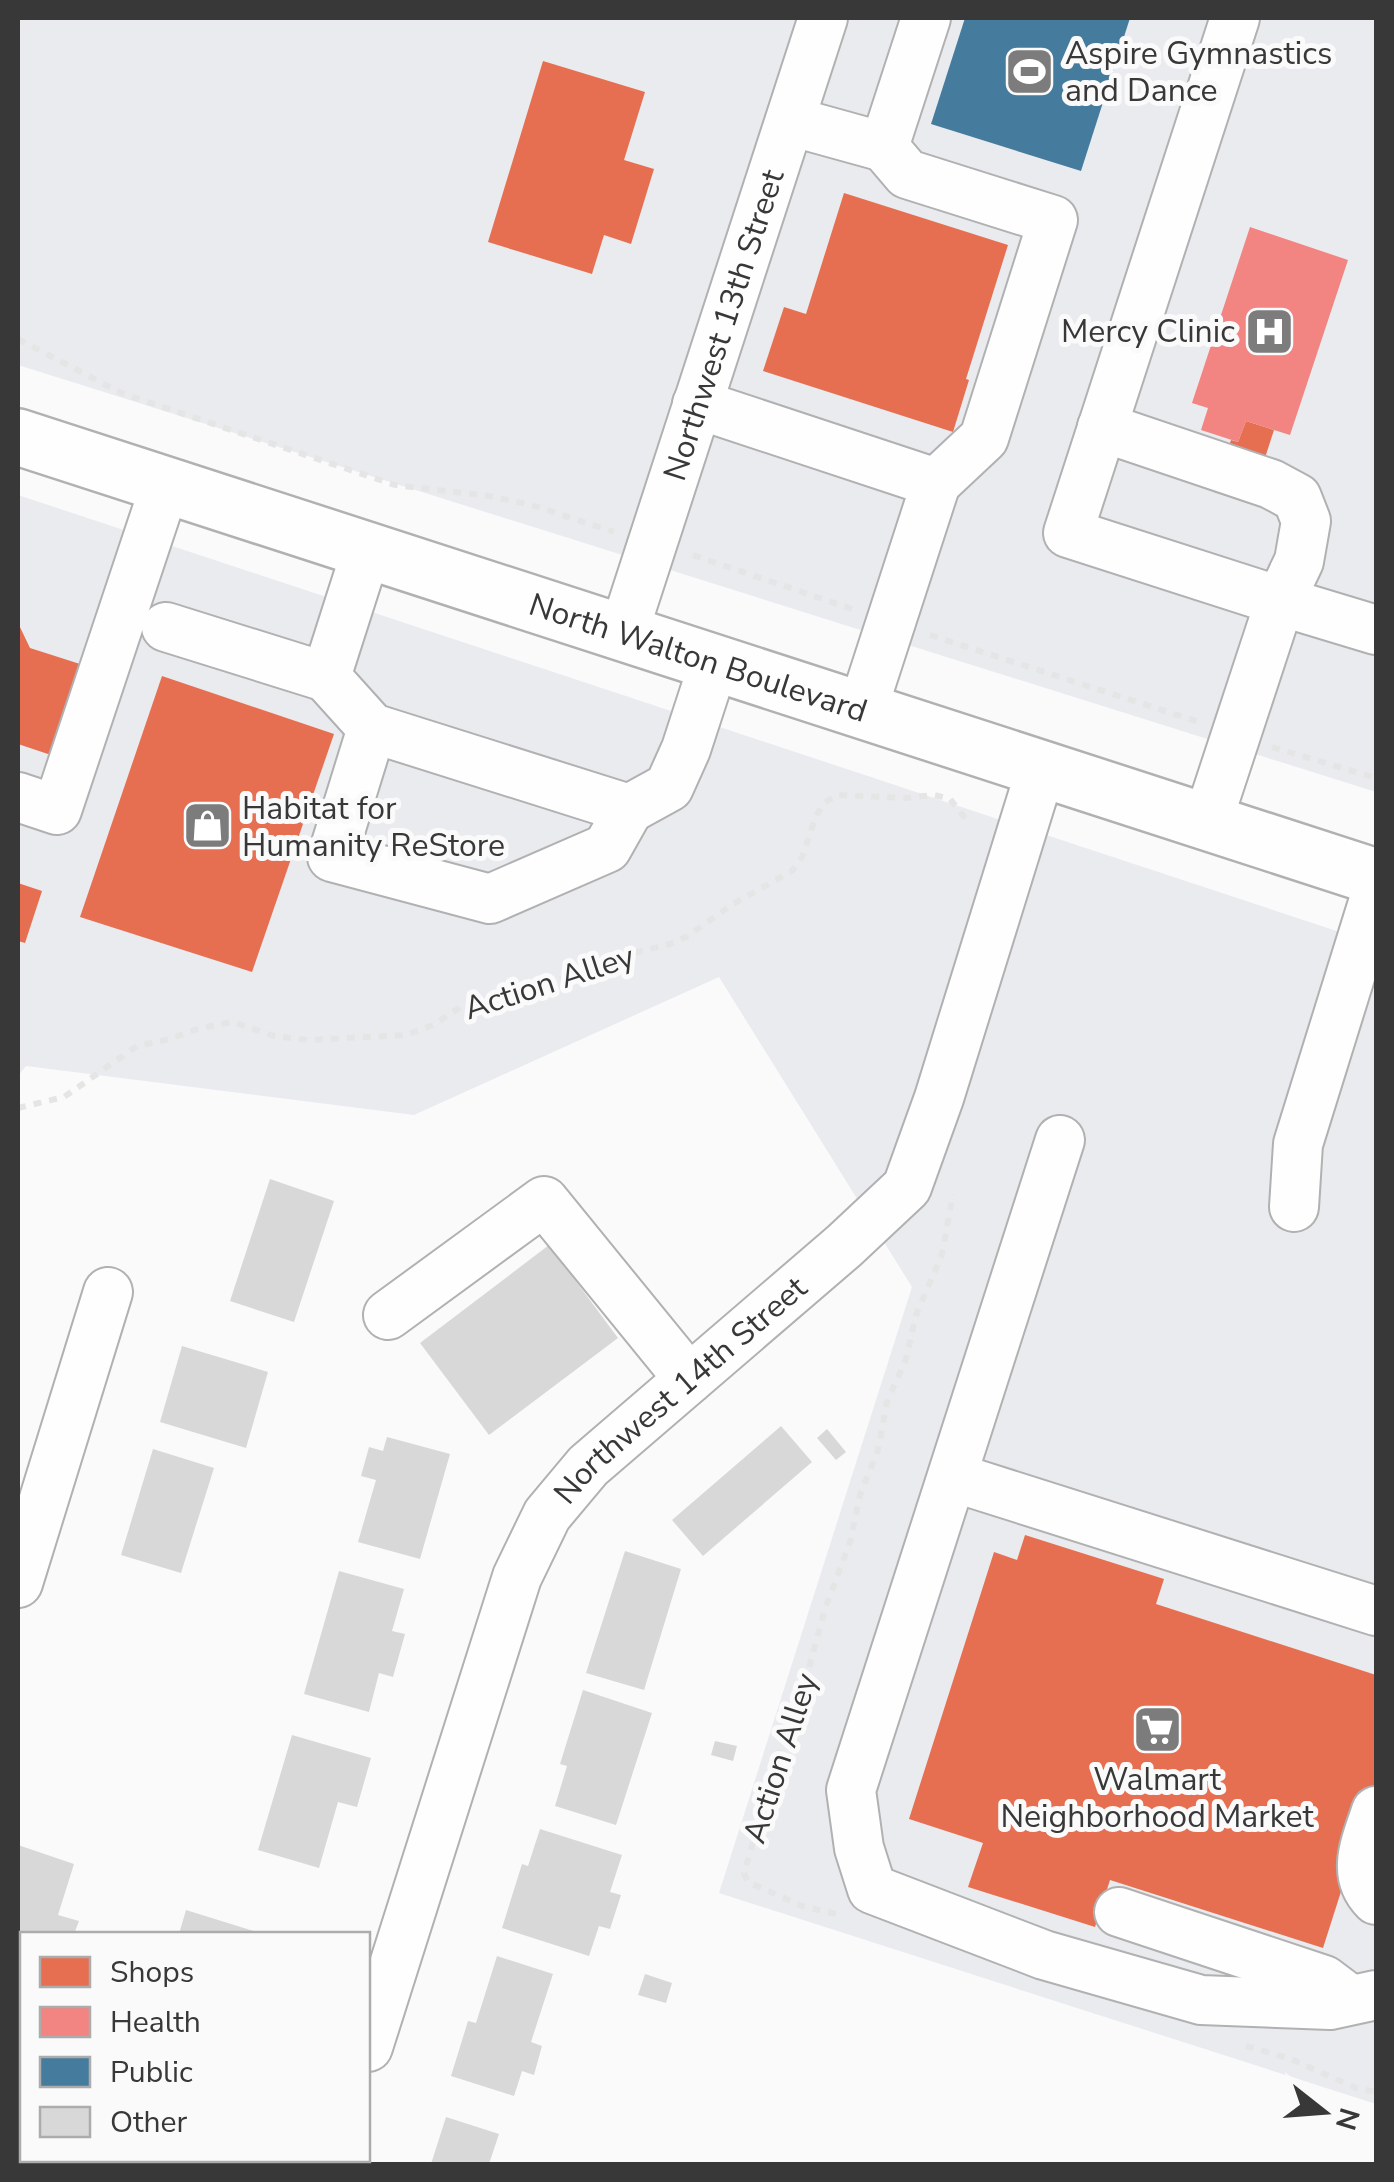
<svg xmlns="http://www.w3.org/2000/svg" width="1394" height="2182" font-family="'Nunito Sans',sans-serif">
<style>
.built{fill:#e9ebef}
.shops{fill:#e76f51}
.health{fill:#f28482}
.public{fill:#457b9d}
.building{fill:#d8d8d9}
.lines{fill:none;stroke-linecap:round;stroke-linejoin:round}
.minor-casing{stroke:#b1b1b2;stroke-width:52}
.major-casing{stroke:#b1b1b2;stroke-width:60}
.path{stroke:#e5e5e5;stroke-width:6;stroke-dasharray:8 8;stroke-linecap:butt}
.minor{stroke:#fefefe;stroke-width:48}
.major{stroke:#fefefe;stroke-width:55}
.labels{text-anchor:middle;stroke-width:10;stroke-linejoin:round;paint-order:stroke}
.poi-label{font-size:32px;fill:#383838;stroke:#fafafb;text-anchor:start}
.street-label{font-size:32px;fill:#383838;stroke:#fafafb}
</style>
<rect width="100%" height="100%" fill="#fafafb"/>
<g class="built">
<path d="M18 18H1376V792L18 365Z"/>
<path d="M18 495 1376 944V2104L719 1893 912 1287 719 977 414 1115 26 1066 18 1076Z"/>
</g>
<g class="shops">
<path d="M543 61 645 92 624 160 654 169 631 244 604 235 592 274 488 242Z"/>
<path d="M844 193 1008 245 966 379 969 380 953 432 763 371 784 307 806 314Z"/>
<path d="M1246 421 1274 430 1250 504 1214 492 1231 440 1238 442Z"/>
<path d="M18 623 30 648 80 664 51 755 18 744Z"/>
<path d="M162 676 334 734 252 972 80 917Z"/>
<path d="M18 883 42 891 25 943 18 941Z"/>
<path d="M1025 1535 1164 1579 1156 1604 1376 1675V1782L1323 1948 1110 1880 1095 1927 968 1887 983 1843 909 1819 994 1552 1017 1560Z"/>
</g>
<path class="health" d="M1250 227 1348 260 1290 435 1246 421 1238 442 1201 430 1208 408 1192 403Z"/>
<path class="public" d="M965 18H1130L1081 171 931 124Z"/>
<g class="building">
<path d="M270 1179 334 1201 294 1322 230 1301Z"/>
<path d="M549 1245 618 1338 489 1435 420 1343Z"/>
<path d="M182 1346 268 1372 246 1448 160 1422Z"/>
<path d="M781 1426 812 1462 703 1556 672 1520Z"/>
<path d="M827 1429 846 1452 836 1460 817 1438Z"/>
<path d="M387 1437 450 1454 420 1559 358 1542 376 1480 361 1476 369 1447 383 1451Z"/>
<path d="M153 1449 214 1468 181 1573 121 1555Z"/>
<path d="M625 1551 681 1569 644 1690 586 1673Z"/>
<path d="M339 1571 404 1589 392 1631 405 1634 393 1677 379 1673 369 1712 304 1694Z"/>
<path d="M583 1690 652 1713 616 1825 555 1806 567 1766 560 1764Z"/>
<path d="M292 1735 371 1758 357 1807 338 1802 319 1868 258 1850Z"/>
<path d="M715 1741 737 1746 733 1761 711 1755Z"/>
<path d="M540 1829 622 1855 610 1892 621 1895 610 1929 599 1926 589 1956 502 1928 522 1864 528 1866Z"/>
<path d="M18 1845 74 1864 58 1915 79 1921 74 1934H22V1969L18 1967Z"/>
<path d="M186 1910 263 1934H179Z"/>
<path d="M497 1956 553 1974 531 2042 542 2046 534 2075 522 2071 514 2096 451 2076 468 2021 476 2023Z"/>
<path d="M645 1974 672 1983 666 2003 638 1995Z"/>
<path d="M18 2002 22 2003 20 2037 22 2038V2079L18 2092Z"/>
<path d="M446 2117 499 2134 489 2164H431Z"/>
</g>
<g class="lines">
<defs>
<g id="minor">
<path d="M790 121 884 147 926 18"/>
<path d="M884 147 907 174 1053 220 984 438 936 483"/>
<path d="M697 404 936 483 862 711"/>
<path d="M1102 427 1271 484 1297 498 1306 521 1299 561 1280 601 1376 630"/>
<path d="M366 552 326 677 372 728 629 809 669 787 686 749 714 663"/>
<path d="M166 627 326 677"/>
<path id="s1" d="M623 634 823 18"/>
<path d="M372 728 332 857 490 899 607 848 629 809"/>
<path d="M18 797 57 810 165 486"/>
<path d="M1207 823 1280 601 1068 533 1235 18"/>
<path d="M1060 1140 851 1790 859 1848 872 1889 1044 1955 1201 2000 1330 2005 1376 1995"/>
<path d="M1294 1207 1298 1144 1376 893"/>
<path d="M388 1315 544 1201 689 1379"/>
<path d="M953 1477 1376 1611"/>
<path d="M18 1583 108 1292"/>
<path d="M1376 1811C1366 1842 1350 1874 1376 1900"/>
<path d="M1119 1912 1324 1980 1348 1998"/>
<path id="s2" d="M368 2047 517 1577 547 1515 588 1466 844 1246 907 1187 939 1098 1041 769"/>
<path d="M330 2164 332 2160"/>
</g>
<g id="major">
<path id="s3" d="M18 437 1376 877"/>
</g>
</defs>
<use href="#minor" class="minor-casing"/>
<use href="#major" class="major-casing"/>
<g class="path">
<path d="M18 339 121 393 395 485 489 496 532 505 614 532"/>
<path d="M693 555 852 609"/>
<path d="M930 635 1199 722"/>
<path d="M1272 747 1376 778"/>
<path d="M18 1108 64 1097 137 1046 170 1039 200 1028 233 1022 274 1036 308 1040 406 1035 433 1025 462 1006 597 969 630 954 670 944 686 937 733 904 792 871 802 857 816 816 824 803 837 795 906 798 934 795 950 799 969 823"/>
<path d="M836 1914 802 1906 748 1882 744 1873 781 1748 800 1701 825 1609 850 1542 860 1495 878 1450 887 1402 906 1359 916 1315 942 1254 953 1194"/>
<path d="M1246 2046 1291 2059 1356 2088 1376 2092"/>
</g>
<use href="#minor" class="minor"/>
<use href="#major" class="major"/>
</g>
<defs>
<symbol id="stadium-square" viewBox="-11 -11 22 22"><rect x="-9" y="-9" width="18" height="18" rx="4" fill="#7c7c7c" stroke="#fafafb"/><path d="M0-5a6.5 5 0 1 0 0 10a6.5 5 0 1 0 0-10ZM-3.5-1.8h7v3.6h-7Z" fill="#fff"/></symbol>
<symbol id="hospital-square" viewBox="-11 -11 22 22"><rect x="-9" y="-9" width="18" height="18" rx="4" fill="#7c7c7c" stroke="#fafafb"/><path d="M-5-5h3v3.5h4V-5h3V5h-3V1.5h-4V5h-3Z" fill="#fff"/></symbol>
<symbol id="shop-square" viewBox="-11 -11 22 22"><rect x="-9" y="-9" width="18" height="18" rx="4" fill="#7c7c7c" stroke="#fafafb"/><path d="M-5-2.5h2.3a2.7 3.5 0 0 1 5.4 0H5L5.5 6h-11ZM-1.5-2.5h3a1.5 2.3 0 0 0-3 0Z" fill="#fff"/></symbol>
<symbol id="supermarket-square" viewBox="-11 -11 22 22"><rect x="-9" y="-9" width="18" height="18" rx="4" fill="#7c7c7c" stroke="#fafafb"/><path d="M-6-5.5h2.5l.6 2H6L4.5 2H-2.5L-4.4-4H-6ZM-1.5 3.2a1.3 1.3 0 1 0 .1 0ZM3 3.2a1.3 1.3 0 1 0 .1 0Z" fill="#fff"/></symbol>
</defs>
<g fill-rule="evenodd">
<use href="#stadium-square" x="1002" y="44" width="55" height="55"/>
<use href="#hospital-square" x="1242" y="304" width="55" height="55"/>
<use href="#shop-square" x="180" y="798" width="55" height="55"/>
<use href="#supermarket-square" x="1130" y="1702" width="55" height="55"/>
</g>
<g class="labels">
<g class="poi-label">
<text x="1065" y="64">Aspire Gymnastics<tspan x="1065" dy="37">and Dance</tspan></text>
<text x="1235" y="342" text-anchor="end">Mercy Clinic</text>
<text x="242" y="819">Habitat for<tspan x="242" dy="37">Humanity ReStore</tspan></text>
<text x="1157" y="1790" text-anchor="middle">Walmart<tspan x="1157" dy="37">Neighborhood Market</tspan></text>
</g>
<g class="street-label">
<text dy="11" stroke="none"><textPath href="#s1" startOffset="325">Northwest 13th Street</textPath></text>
<text dy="11" stroke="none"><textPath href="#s3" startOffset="715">North Walton Boulevard</textPath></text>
<text transform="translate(549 982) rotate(-18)" y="11">Action Alley</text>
<text dy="11" stroke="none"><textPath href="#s2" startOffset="745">Northwest 14th Street</textPath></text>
<text transform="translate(780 1758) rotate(-72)" y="11">Action Alley</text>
</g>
</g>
<rect width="1394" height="2182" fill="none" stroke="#383838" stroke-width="40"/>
<rect x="20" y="1932" width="350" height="230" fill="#fafafb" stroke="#acacad" stroke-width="2.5"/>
<rect x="40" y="1957" width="50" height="30" fill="#e76f51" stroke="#acacad" stroke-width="2.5"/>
<text x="110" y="1982" font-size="30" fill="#383838">Shops</text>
<rect x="40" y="2007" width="50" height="30" fill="#f28482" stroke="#acacad" stroke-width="2.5"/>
<text x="110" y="2032" font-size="30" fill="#383838">Health</text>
<rect x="40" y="2057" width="50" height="30" fill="#457b9d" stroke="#acacad" stroke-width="2.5"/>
<text x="110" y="2082" font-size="30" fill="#383838">Public</text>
<rect x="40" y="2107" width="50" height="30" fill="#d8d8d9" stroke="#acacad" stroke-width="2.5"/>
<text x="110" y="2132" font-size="30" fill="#383838">Other</text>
<g transform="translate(1324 2112) rotate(107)" stroke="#fafafb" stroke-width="8" paint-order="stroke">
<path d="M0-8L18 38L0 25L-18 38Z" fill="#383838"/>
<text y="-15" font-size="28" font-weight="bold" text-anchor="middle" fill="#383838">N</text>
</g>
</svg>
